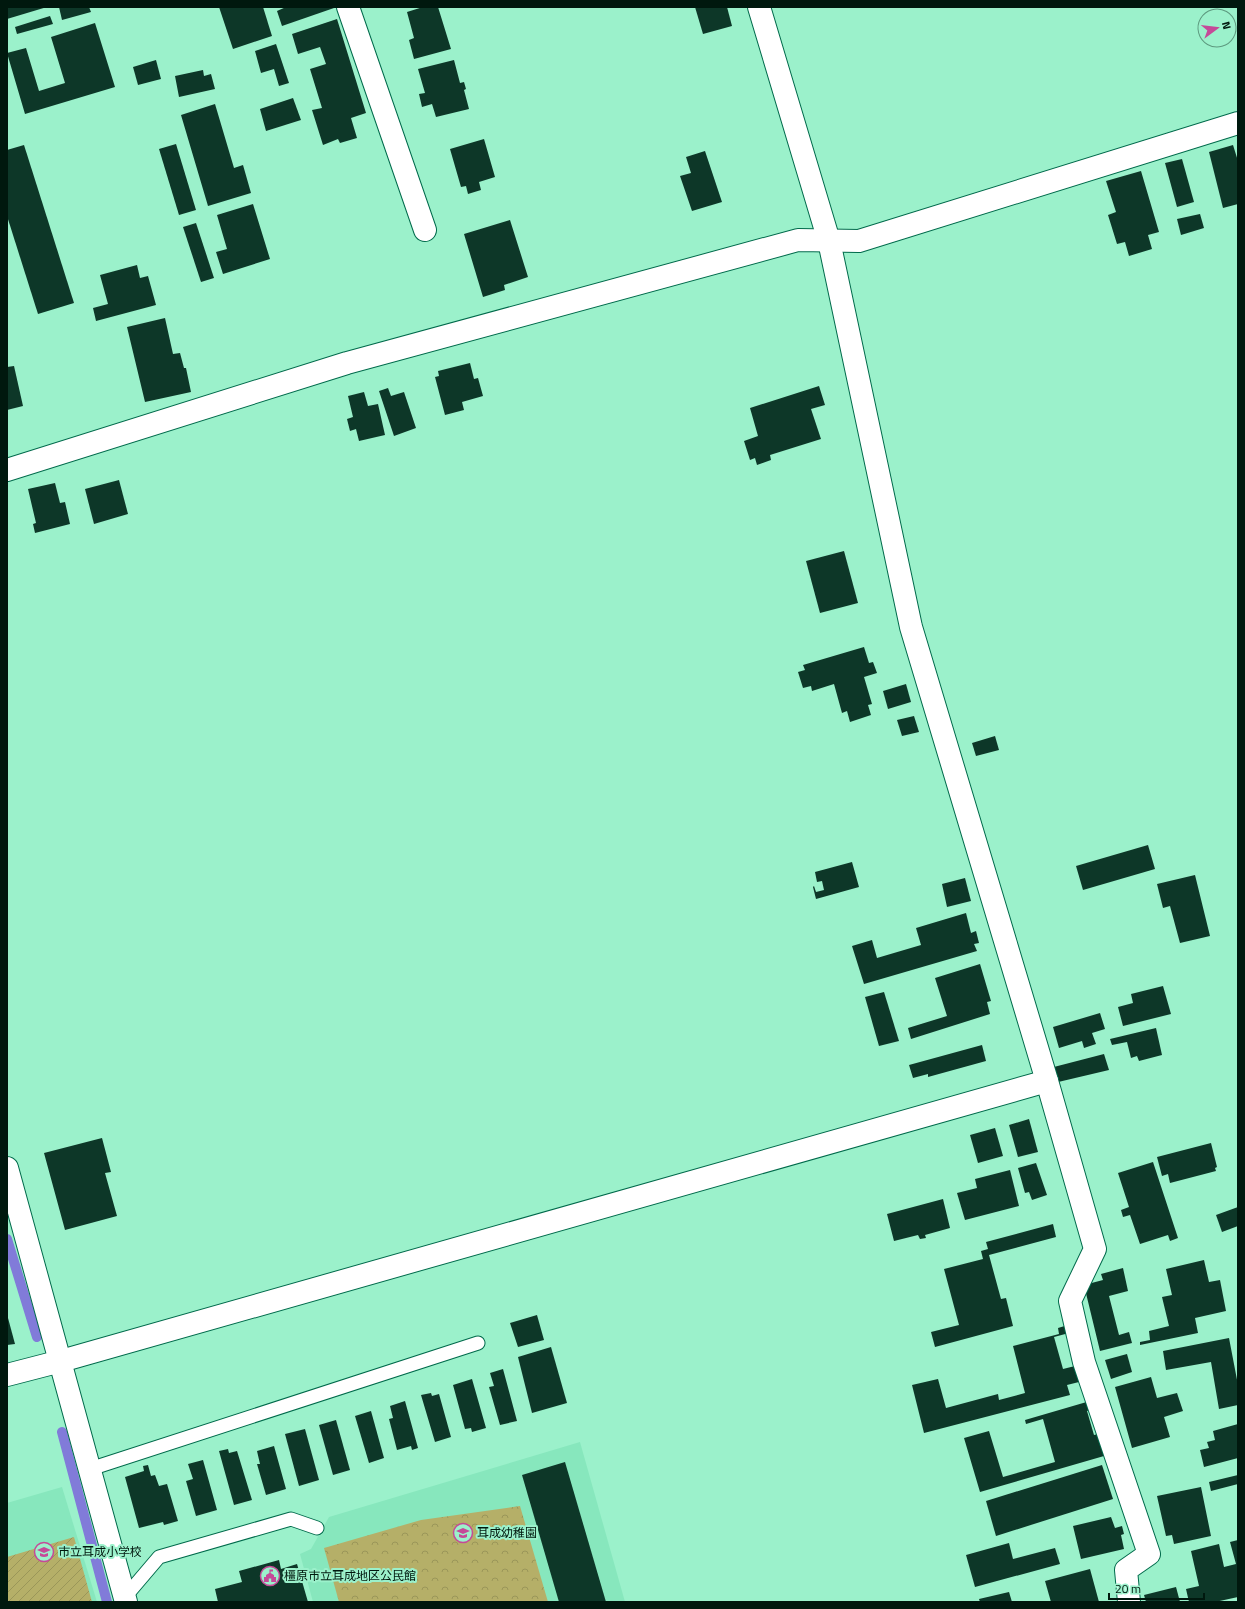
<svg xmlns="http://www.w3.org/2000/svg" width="1245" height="1609" font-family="'Titillium Web','Noto Sans JP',sans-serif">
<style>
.built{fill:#87e7bd}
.park{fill:url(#park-crowns)}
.garden{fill:url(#garden-furrows)}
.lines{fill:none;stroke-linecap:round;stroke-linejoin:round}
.stream{stroke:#817bd9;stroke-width:10}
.building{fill:#0d3728}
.lane-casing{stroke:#006a4b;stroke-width:15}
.street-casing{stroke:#006a4b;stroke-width:24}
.lane{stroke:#fff;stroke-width:13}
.street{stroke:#fff;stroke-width:22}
.labels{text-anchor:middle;stroke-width:4;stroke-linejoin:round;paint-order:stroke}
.poi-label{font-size:12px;fill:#00180e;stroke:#9bf1cb;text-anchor:start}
</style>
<defs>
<pattern id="park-crowns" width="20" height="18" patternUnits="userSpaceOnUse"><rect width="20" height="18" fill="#b5af68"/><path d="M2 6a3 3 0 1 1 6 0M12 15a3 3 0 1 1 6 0" fill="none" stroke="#9a9659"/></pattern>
<pattern id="garden-furrows" width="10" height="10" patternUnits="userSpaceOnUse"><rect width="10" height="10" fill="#b5af68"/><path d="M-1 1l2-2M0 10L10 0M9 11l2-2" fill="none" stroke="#9a9659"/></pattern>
</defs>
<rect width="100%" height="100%" fill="#9bf1cb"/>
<g class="built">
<path d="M580 1442 625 1602H313L300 1554 311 1549 329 1517Z"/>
<path d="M62 1487 97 1602H7V1503Z"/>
</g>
<path class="park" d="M520 1506 548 1602H339L324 1548 421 1520Z"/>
<path class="garden" d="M74 1537 92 1602H7V1557Z"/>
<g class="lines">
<g class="stream">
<path d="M7 1239 37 1337"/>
<path d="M62 1432 107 1602"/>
</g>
</g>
<g class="building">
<path d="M7 7H47L7 19Z"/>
<path d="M59 7H89L91 12 62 20Z"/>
<path d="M219 7H263L272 36 233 49Z"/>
<path d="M286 7H334V8L282 26 277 11Z"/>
<path d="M423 7H438L451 49 414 59 409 40 414 38 407 12Z"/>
<path d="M695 7H727L732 26 703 34Z"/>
<path d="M50 16 53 24 17 34 15 27Z"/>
<path d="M337 19 366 113 351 118 357 138 340 143 338 139 323 145 312 110 322 108 310 69 326 64 320 47 298 54 292 34Z"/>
<path d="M95 23 115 87 25 114 7 53 26 48 39 91 65 83 51 37Z"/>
<path d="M276 44 289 83 279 86 274 69 261 73 255 51Z"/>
<path d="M156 60 161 79 138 85 133 67Z"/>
<path d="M454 60 460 83 464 82 466 89 464 90 469 109 436 117 432 104 422 107 419 94 425 93 418 69Z"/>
<path d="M203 70 204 76 211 74 215 89 179 97 175 76Z"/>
<path d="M293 98 301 120 266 131 260 109Z"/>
<path d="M215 104 234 168 243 165 251 193 208 206 181 115Z"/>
<path d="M484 139 495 177 479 182 481 190 468 194 466 186 461 187 450 149Z"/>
<path d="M176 144 196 210 179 215 159 149Z"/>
<path d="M24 145 74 303 38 314 7 216V150Z"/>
<path d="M1233 145 1238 161V204L1223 208 1209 152Z"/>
<path d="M705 151 722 202 692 211 680 176 691 173 686 157Z"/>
<path d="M1182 159 1194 202 1177 207 1165 163Z"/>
<path d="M1141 171 1159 232 1148 235 1152 249 1129 256 1125 242 1117 244 1108 215 1116 212 1106 181Z"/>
<path d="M253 204 270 259 223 274 216 252 227 249 217 215Z"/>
<path d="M1200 214 1204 228 1181 235 1177 219Z"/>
<path d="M510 220 528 277 504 285 505 290 483 297 464 234Z"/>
<path d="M196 223 214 278 201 282 183 227Z"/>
<path d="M137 265 140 278 148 276 156 305 96 321 93 308 108 304 100 275Z"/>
<path d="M165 318 173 354 180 353 184 368H186L191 392 145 402 127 327Z"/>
<path d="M470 363 474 379 478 378 483 396 462 402 464 410 445 415 435 377 439 376 438 371Z"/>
<path d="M14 366 23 406 7 410V367Z"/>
<path d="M819 386 825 405 811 409 821 439 770 455 771 460 757 465 755 458 750 460 744 441 758 436 750 408Z"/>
<path d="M388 388 391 396 404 392 416 428 394 436 379 391Z"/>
<path d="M364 392 368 406 378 404 385 435 359 441 356 429 350 431 347 419 353 417 348 396Z"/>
<path d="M119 480 128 514 94 524 85 489Z"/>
<path d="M55 483 60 503 65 502 70 524 35 533 33 524 36 523 28 489Z"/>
<path d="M844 551 858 603 820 613 806 561Z"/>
<path d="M864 647 869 663 873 662 877 673 864 677 872 704 868 705 871 715 850 722 847 711 842 713 834 684 812 691 811 686 803 688 798 672 805 670 803 665Z"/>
<path d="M906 684 911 702 888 709 883 691Z"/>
<path d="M914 716 919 732 902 736 897 720Z"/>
<path d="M995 736 999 750 976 756 972 743Z"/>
<path d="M1148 845 1155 869 1083 890 1076 866Z"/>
<path d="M852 862 859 887 816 899 813 887 814 886 816 892 824 890 822 881 817 882 815 872Z"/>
<path d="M1195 875 1210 936 1180 943 1170 906 1163 908 1157 884Z"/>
<path d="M965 878 971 901 947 907 942 884Z"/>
<path d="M966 913 971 933 976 931 979 943 974 944 977 951 864 984 852 946 872 940 877 958 921 945 916 928Z"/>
<path d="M980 964 991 1001 987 1002 990 1014 911 1039 908 1028 947 1016 935 978Z"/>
<path d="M1163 986 1171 1014 1123 1026 1118 1007 1133 1003 1131 994Z"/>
<path d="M884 992 899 1041 879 1046 865 997Z"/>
<path d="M1100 1013 1105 1029 1092 1033 1096 1044 1084 1048 1082 1041 1059 1048 1053 1027Z"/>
<path d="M1156 1028 1162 1055 1139 1061 1137 1056 1131 1058 1127 1042 1112 1045 1110 1039Z"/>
<path d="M982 1045 986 1061 928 1077V1074L913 1078 909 1065Z"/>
<path d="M1104 1054 1109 1070 1054 1083 1050 1068Z"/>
<path d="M1029 1119 1038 1152 1018 1157 1009 1125Z"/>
<path d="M995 1128 1003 1156 978 1163 970 1135Z"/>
<path d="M102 1138 111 1172 105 1173 117 1216 65 1230 44 1153Z"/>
<path d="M1211 1143 1217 1167 1215 1168 1216 1171 1170 1183 1168 1174 1162 1176 1157 1157Z"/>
<path d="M1153 1162 1178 1238 1170 1241 1168 1235 1140 1244 1130 1215 1123 1217 1121 1210 1129 1207 1118 1173Z"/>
<path d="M1036 1163 1047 1195 1032 1200 1029 1192 1025 1193 1018 1168Z"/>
<path d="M1010 1170 1019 1206 965 1220 957 1193 977 1188 975 1179Z"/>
<path d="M943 1199 950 1228 925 1235 926 1238 920 1239 918 1235 894 1241 887 1214Z"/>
<path d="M1238 1207V1226L1222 1232 1216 1215Z"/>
<path d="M1053 1224 1056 1237 989 1255 1001 1299 1006 1298 1013 1326 935 1347 931 1332 959 1325 944 1269 983 1259 981 1251 988 1249 986 1242Z"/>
<path d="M1204 1260 1209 1282 1220 1280 1226 1311 1195 1318 1198 1333 1140 1345V1342L1150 1340 1149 1331 1169 1326 1162 1297 1172 1295 1166 1269Z"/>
<path d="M1123 1268 1128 1291 1109 1296 1119 1335 1129 1332 1132 1343 1100 1351 1084 1285 1103 1280 1101 1274Z"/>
<path d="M537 1315 544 1340 518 1347 510 1323Z"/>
<path d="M8 1318 15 1344 7 1345V1319Z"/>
<path d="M1068 1325 1069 1333 1054 1337 1063 1369 1079 1365 1083 1381 1067 1385 1070 1395 924 1433 912 1385 938 1379 946 1408 998 1394 999 1400 1025 1393 1013 1346 1059 1334 1058 1328Z"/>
<path d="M1229 1338 1238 1385V1405L1219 1409 1211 1362 1166 1370 1163 1351Z"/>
<path d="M551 1347 567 1403 532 1413 518 1357Z"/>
<path d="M1127 1354 1132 1372 1111 1379 1105 1360Z"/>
<path d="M503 1369 517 1421 500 1425 489 1387 494 1386 490 1373Z"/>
<path d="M1151 1377 1157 1398 1177 1393 1183 1411 1164 1417 1170 1437 1132 1448 1115 1387Z"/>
<path d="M472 1379 486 1428 472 1432 471 1428 465 1429 453 1385Z"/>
<path d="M431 1393 432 1396 439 1394 451 1437 435 1442 421 1395Z"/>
<path d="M405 1401 418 1448 412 1450 411 1446 397 1450 389 1419 393 1418 390 1406Z"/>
<path d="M1090 1401 1093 1409 1087 1411 1094 1435 1098 1434 1104 1456 980 1492 964 1438 989 1431 1003 1477 1055 1462 1043 1419 1026 1424 1025 1420Z"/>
<path d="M371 1411 384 1458 369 1463 355 1416Z"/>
<path d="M336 1420 350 1470 333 1475 319 1425Z"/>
<path d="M1238 1424V1458L1204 1467 1200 1450 1209 1448 1207 1442 1215 1440 1213 1431Z"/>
<path d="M305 1429 319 1480 299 1486 285 1434Z"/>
<path d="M274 1446 286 1489 266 1495 257 1464H260L257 1451Z"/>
<path d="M228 1449 229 1453 237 1451 252 1500 234 1505 219 1451Z"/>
<path d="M203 1460 217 1510 196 1516 186 1481 193 1479 188 1464Z"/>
<path d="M565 1462 606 1602H559L522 1475Z"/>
<path d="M148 1465 151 1476 155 1475 159 1486 167 1484 178 1521 164 1525 163 1522 139 1528 125 1477 144 1471 143 1466Z"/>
<path d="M1102 1465 1113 1499 996 1536 986 1501Z"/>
<path d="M1238 1475V1484L1211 1491 1209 1482Z"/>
<path d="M1201 1487 1211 1536 1174 1544 1172 1535 1166 1536 1157 1496Z"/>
<path d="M1111 1517 1115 1528 1122 1526 1124 1534 1121 1535 1124 1549 1081 1559 1073 1526Z"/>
<path d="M1238 1540V1597L1215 1602H1189L1186 1589 1199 1586 1191 1551 1219 1544 1224 1567 1236 1564 1230 1542Z"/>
<path d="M1009 1543 1013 1559 1055 1548 1060 1564 975 1587 966 1555Z"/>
<path d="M279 1560 281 1569 297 1564 308 1602H218L215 1589 242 1582 239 1571Z"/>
<path d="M1090 1569 1099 1602H1051L1045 1581Z"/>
<path d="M1176 1587 1180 1602H1146L1144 1595Z"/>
<path d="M1009 1592 1012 1602H980L979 1599Z"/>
</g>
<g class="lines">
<defs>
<g id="lane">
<path d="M90 1469 478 1343"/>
<path d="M125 1597 159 1557 291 1519 317 1528"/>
</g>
<g id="street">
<path d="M348 7 425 230"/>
<path d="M759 7 829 241 911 627 1047 1081 1095 1249 1070 1301 1084 1362 1149 1554 1126 1570 1129 1602"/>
<path d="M7 470 347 363 798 240 859 241 1238 123"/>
<path d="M7 1168 126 1602"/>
<path d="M7 1375 61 1361 1047 1081"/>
</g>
</defs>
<use href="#lane" class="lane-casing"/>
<use href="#street" class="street-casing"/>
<use href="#lane" class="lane"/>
<use href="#street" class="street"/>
</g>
<defs>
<symbol id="school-ring" viewBox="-11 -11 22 22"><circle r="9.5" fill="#9bf1cb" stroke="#c54998" stroke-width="1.5"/><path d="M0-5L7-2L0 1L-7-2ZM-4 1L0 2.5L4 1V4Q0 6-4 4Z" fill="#c54998"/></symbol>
<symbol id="civic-ring" viewBox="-11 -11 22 22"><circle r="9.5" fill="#9bf1cb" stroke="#c54998" stroke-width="1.5"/><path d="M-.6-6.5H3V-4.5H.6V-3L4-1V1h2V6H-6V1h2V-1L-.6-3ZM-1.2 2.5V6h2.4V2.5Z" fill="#c54998"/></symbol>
</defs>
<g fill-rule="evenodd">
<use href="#school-ring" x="452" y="1522" width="22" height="22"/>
<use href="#school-ring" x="33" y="1541" width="22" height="22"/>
<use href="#civic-ring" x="259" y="1565" width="22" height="22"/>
</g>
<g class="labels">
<g class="poi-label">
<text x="477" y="1537">耳成幼稚園</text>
<text x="58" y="1556">市立耳成小学校</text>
<text x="284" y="1580">橿原市立耳成地区公民館</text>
</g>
</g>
<rect width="1245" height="1609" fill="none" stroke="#00180e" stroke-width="16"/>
<g transform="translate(1217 28) rotate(75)"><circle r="19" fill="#9bf1cb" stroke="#5d9a7f"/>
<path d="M0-3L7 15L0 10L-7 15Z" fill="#c54998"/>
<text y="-6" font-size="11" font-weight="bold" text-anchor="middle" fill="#00180e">N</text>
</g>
<path d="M1109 1593v6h95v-6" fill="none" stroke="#00180e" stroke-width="2"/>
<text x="1115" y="1593" font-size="12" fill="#00180e" stroke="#9bf1cb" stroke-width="3" paint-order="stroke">20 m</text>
</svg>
